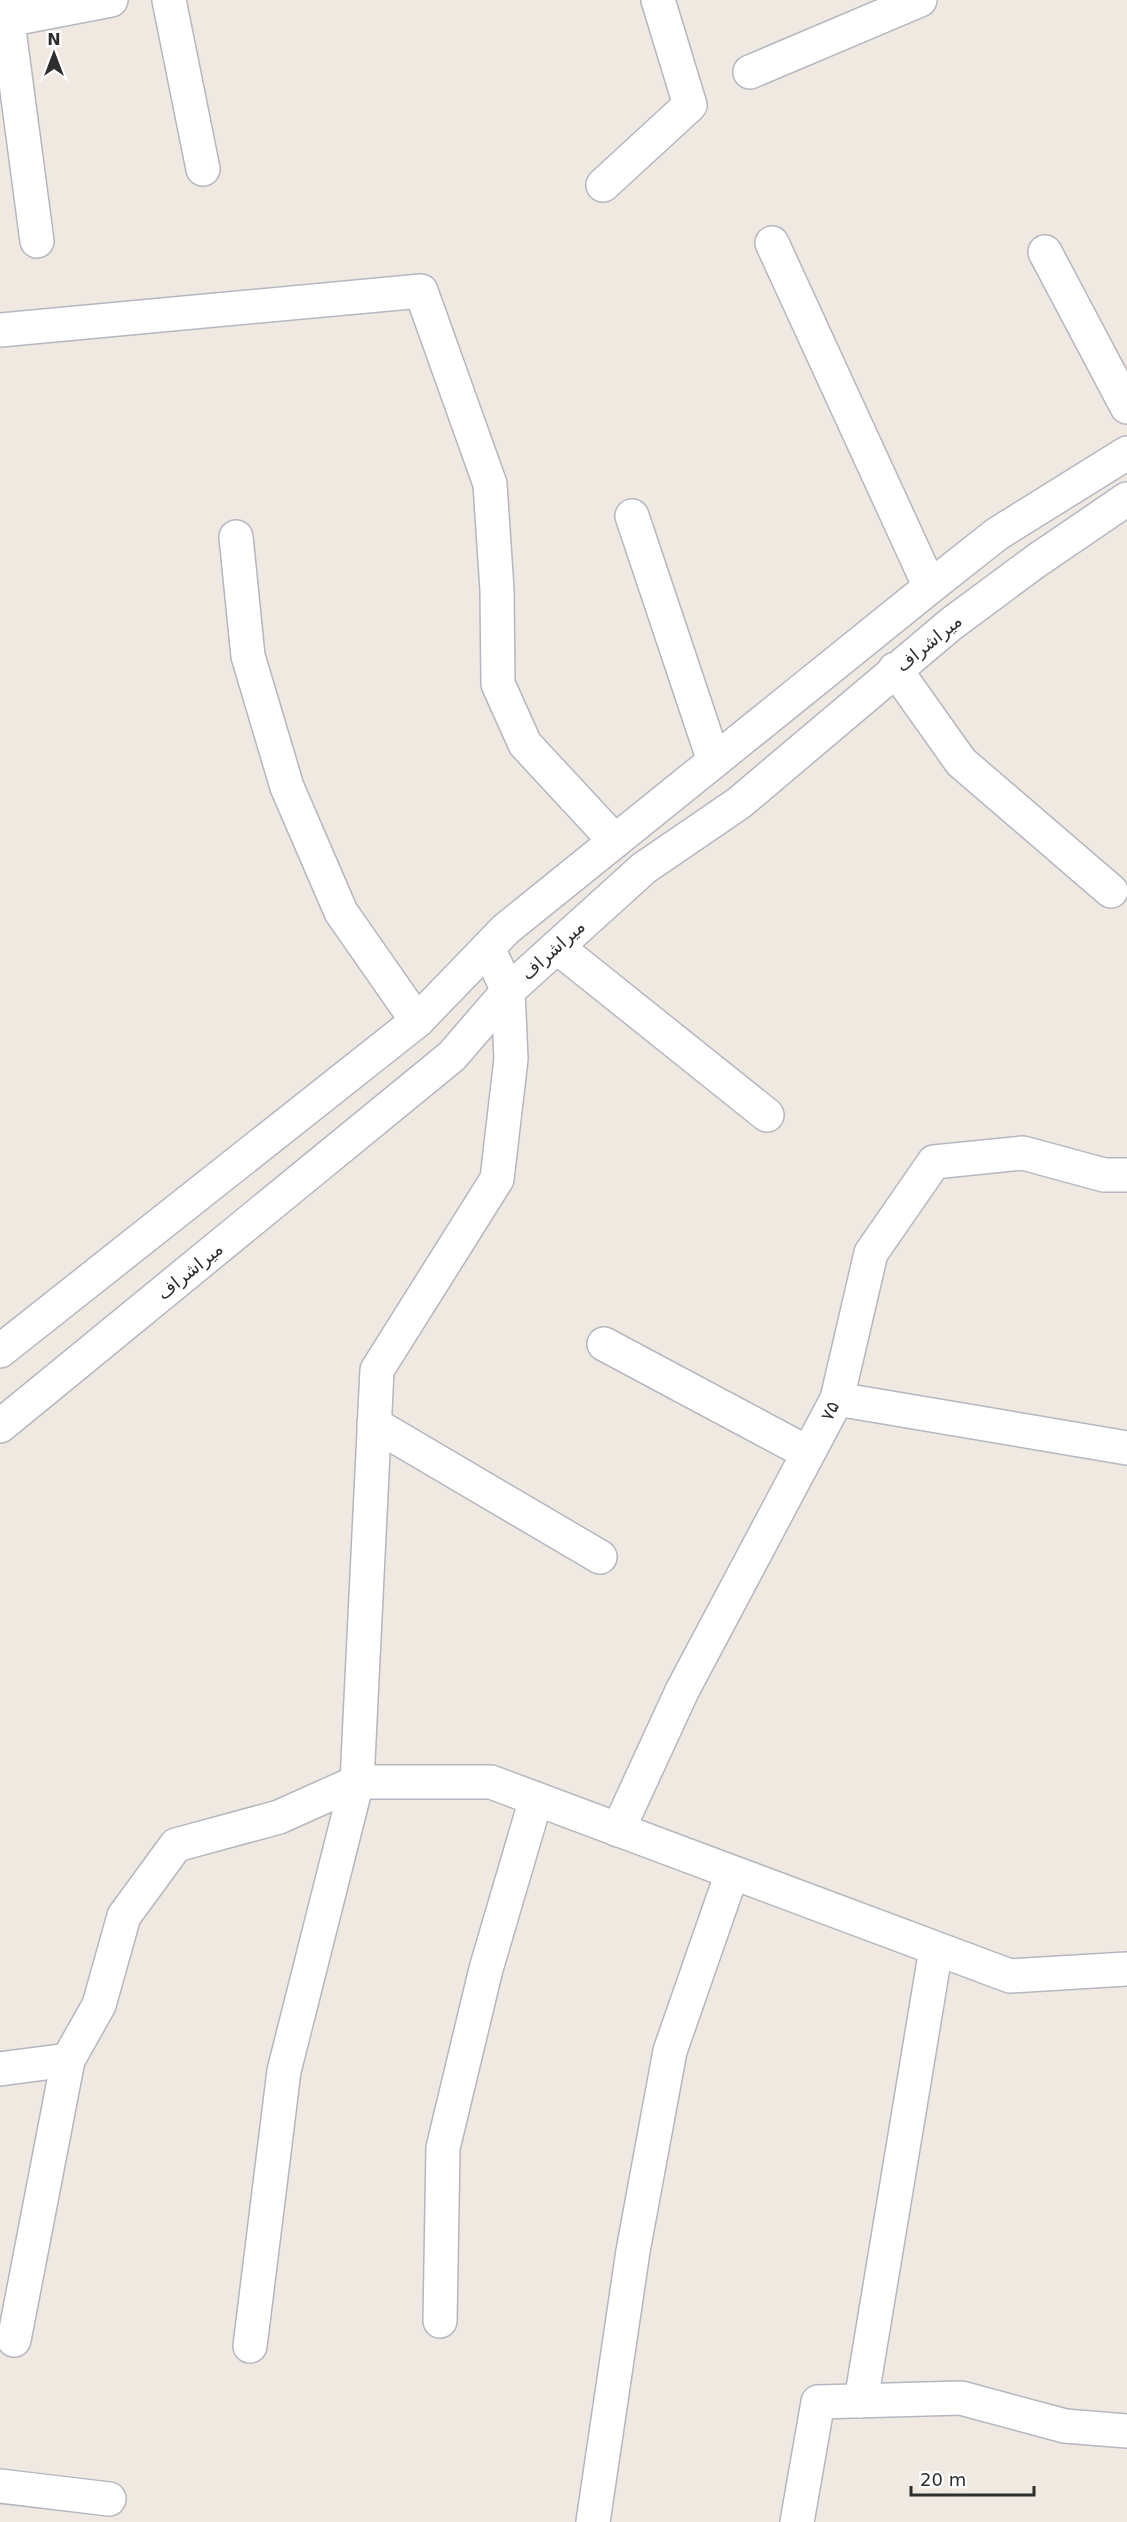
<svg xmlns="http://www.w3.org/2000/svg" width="1127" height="2522" font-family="'DejaVu Sans',Cairo,sans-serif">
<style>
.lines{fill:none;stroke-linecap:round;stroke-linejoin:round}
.minor-casing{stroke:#b4b7c1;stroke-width:36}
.tertiary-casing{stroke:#b4b7c1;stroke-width:36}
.minor{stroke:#fff;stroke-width:33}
.tertiary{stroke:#fff;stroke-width:33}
.labels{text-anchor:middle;stroke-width:6;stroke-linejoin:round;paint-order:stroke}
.street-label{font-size:18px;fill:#2e2e2e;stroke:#fff}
</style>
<rect width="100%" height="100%" fill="#efe9e1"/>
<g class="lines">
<defs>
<g id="minor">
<path d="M5 0 37 241"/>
<path d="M169 0 203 169"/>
<path d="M7 20 111 0"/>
<path d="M750 72 920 0"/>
<path d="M603 185 690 105 658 0"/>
<path d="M772 243 930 587"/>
<path d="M1045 252 1127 407"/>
<path d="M0 330 421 291 490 484 497 590 498 684 525 744 615 841"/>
<path d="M632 516 714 761"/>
<path d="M236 537 248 656 287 787 341 912 417 1021"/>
<path d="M895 669 961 762 1111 891"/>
<path d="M557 947 767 1115"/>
<path d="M488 948 508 991 511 1059 497 1179 377 1370 357 1782H491L1010 1976 1127 1969"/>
<path d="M604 1344 808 1453"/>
<path d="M837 1399 1127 1448"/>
<path d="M374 1424 600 1557"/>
<path d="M618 1830 682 1691 837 1399 871 1253 934 1162 1023 1153 1104 1175H1127"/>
<path d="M0 2069 68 2060 99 2005 124 1916 176 1845 279 1817 357 1782"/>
<path d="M440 2321 443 2148 486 1969 536 1799"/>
<path d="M14 2340 68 2060"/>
<path d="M250 2346 284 2071 357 1782"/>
<path d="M861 2401 936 1949"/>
<path d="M0 2486 109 2499"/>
<path d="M593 2522 633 2251 670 2051 732 1873"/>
<path d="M797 2522 818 2402 961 2398 1065 2426 1127 2431"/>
</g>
<g id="tertiary">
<path d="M0 1351 417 1021 506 929 930 587 997 534 1127 453"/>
<path d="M0 1426 452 1056 508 991 644 868 739 803 951 624 1036 561 1127 499"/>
</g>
</defs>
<use href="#minor" class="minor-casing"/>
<use href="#tertiary" class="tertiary-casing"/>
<use href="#minor" class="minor"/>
<use href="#tertiary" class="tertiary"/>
</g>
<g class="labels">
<g class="street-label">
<text transform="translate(929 643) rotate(-39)" y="6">میراشراف</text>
<text transform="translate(553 950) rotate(-42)" y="6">میراشراف</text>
<text transform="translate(190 1271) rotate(-39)" y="6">میراشراف</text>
<text transform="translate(830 1411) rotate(-64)" y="6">۷۵</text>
</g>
</g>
<g transform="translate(54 54)" stroke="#ffffff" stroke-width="4.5" paint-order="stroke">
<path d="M0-4.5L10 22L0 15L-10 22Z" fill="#2e2e2e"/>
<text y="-9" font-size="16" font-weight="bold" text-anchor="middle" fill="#2e2e2e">N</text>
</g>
<path d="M911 2486v9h123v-9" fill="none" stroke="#2e2e2e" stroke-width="3"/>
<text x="920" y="2486" font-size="18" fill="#2e2e2e" stroke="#ffffff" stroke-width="4.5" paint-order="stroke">20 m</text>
</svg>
